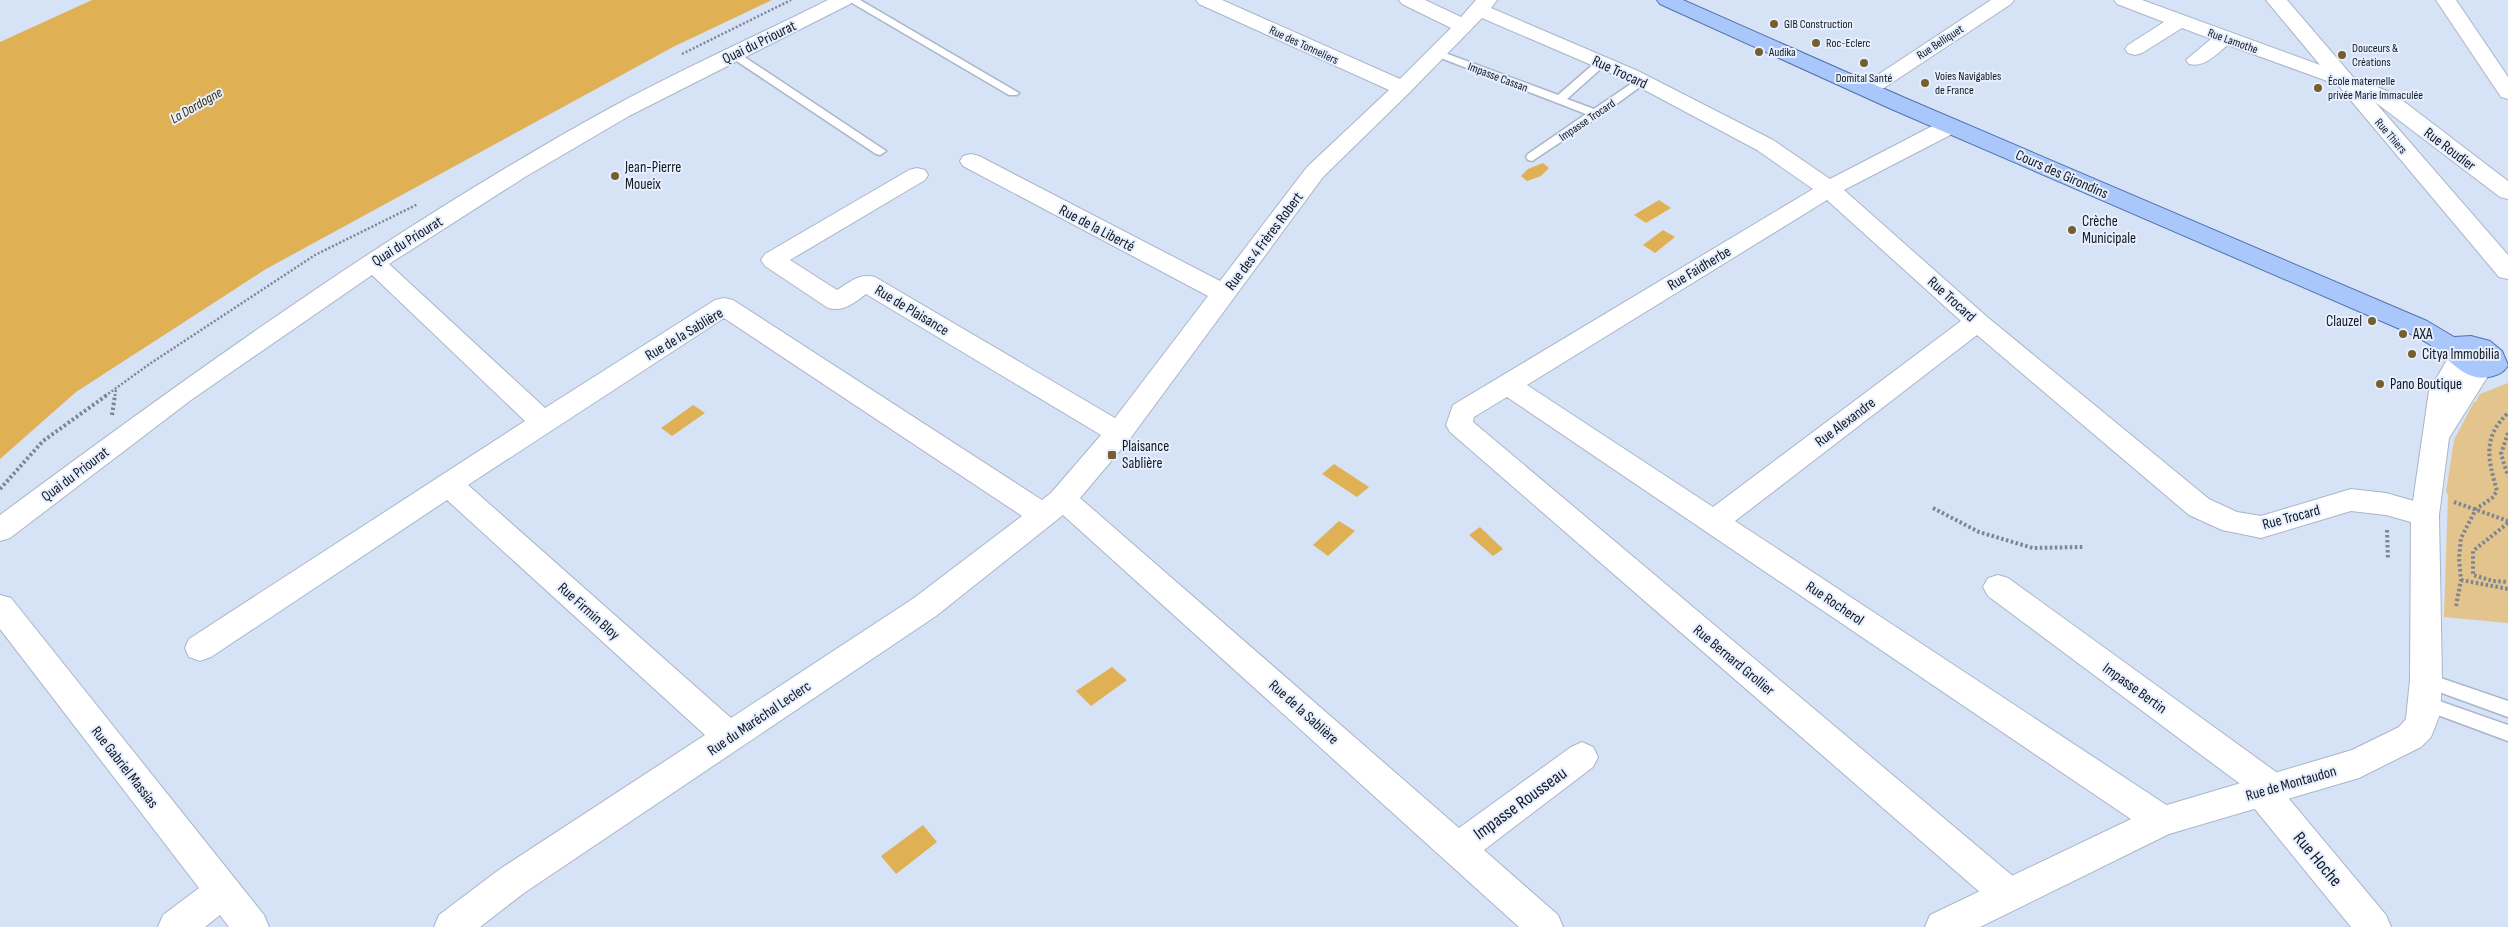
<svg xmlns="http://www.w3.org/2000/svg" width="2508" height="927" font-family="'Sofia Sans Condensed',sans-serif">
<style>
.green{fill:#e2c48c}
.water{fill:#e0b154}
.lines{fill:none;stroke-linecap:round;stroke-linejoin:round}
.lane-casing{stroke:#aab5c9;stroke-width:3}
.street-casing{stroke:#aab5c9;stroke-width:2}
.secondary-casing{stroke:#aab5c9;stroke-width:2}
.primary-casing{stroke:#5071ac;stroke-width:2}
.path-far1{stroke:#7d8593;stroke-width:2.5;stroke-dasharray:2 2;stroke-linecap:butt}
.path{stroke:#7d8593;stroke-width:4;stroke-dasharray:2.5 2.5;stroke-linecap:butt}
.lane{fill:#fff;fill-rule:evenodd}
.street{fill:#fff;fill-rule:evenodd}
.secondary{fill:#fff;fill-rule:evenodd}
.primary{fill:#aac7fb;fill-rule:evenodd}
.poi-dot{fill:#765e2f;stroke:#e5efff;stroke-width:2}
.labels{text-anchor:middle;stroke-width:4;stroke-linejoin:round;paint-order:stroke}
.far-poi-label{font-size:12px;fill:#14181f;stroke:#e5efff;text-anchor:start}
.far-street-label{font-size:12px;fill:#14181f;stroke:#e5efff}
.far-water-label{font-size:14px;font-style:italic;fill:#3e2c02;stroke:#e5efff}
.street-label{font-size:15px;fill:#14181f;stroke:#e5efff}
.poi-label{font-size:15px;fill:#14181f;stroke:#e5efff;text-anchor:start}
.near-street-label{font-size:18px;fill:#14181f;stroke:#e5efff}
</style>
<rect width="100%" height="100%" fill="#d6e2f6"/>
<path class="green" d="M2508 383V623L2444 617 2448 494 2446 492 2454 440 2474 402H2476L2480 394Z"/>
<g class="water">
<path d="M92 0H772L673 47 266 269 76 392 0 459V42Z"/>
<path d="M1543 163 1549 168 1541 176 1527 181 1521 176 1528 169Z"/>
<path d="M1659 200 1671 208 1646 223 1634 215Z"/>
<path d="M1663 230 1675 237 1655 253 1643 245Z"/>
<path d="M693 405 705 413 672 436 661 428Z"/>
<path d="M1334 464 1369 487 1357 497 1322 474Z"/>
<path d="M1339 521 1355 531 1328 556 1313 545Z"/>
<path d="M1480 527 1503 549 1493 556 1469 535Z"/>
<path d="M1112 667 1127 680 1091 706 1076 691Z"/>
<path d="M923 825 937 842 896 874 881 856Z"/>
</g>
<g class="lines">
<defs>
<g id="lane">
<path d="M847 0H860L1019 93 1017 95H1009Z"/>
<path d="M1437 50 1558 95 1597 61H1605V65L1567 99 1594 109 1638 79 1642 78 1648 81 1600 116 1532 161 1528 160 1526 157 1528 154 1586 114 1433 55V51Z"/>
<path d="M733 51 737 52 886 151 880 155 876 154 729 56 727 54Z"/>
<path d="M2426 673 2508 701V717L2420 685 2417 680 2420 675Z"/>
<path d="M2425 696 2508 725V741L2419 708 2416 703 2419 698Z"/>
</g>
<g id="street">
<path d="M828 0H853L850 4 629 116 525 177 389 264 545 408 715 300 724 298 733 300 1042 500 1051 493 1101 435 866 294C854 303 844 312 828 308L765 266 761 260 765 254 909 170 917 168 925 170 928 175 925 180 790 260 837 290C850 282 859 273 875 277L1115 418 1208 296 963 166 960 161 963 156 971 154 979 156 1220 281 1307 167 1389 90 1199 4 1196 0H1222L1400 79 1451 28 1402 4 1399 0H1425L1461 17 1476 0H1497L1491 8 1638 71 1773 140 1830 179 1942 121 1950 119 1958 121 1961 126 1958 131 1844 190 1986 316 2209 499 2237 512 2261 516 2351 489 2386 493 2435 507 2439 515 2435 523 2425 526 2386 515 2351 511 2261 538 2222 530 2189 515 1977 335 1735 521 2174 810 2179 821 2174 832 2162 836 2150 832 1507 397 1474 417 1473 422 2021 883 2026 895 2021 907 2009 912 1997 907 1450 432 1446 425 1453 405 1813 189 1757 150 1624 79 1482 18 1410 92 1323 177 1129 440 1080 498 1459 828 1571 747 1582 742 1593 747 1598 757 1593 767 1484 850 1558 915 1563 927H1519L1063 515 936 616 524 893 480 927H434L439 915 500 869 705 735 447 500 211 657 200 661 189 657 185 648 189 639 525 421 372 275 191 400 10 538 0 541V515C197 369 397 225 612 107 682 69 756 36 828 0ZM1827 200 1961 321 1713 507 1527 385ZM724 318 1022 516 914 598 731 718 468 485Z"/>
<path d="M1991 0H2014L2011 4 1884 88 1877 90 1870 88 1866 84 1870 80Z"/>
<path d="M2114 0H2142L2320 65 2266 0H2287L2353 77 2394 94 2508 181V199L2500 197 2375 102 2508 255V279L2499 277 2338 85 2228 45C2216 54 2205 68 2189 64L2186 60 2211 39 2182 28 2142 53 2135 55 2128 53 2125 49 2128 45 2164 22 2117 4Z"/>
<path d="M2436 0H2456L2508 77V99L2501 97Z"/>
<path d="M1998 575 2008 578 2283 777 2288 788 2285 794 2386 915 2391 927H2351L2250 803 2245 792 2247 789 1988 596 1983 587 1988 578Z"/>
<path d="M0 595 11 598 264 915 269 927H229L220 915 205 927H158L163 915 199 888 0 629Z"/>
</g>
<path id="secondary" d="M2460 350 2469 353 2473 359 2472 361 2480 359 2489 362 2493 368 2449 438 2439 515 2442 680 2440 714 2431 737 2421 747 2359 778 2169 834 1980 927H1925L1930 915 2150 810 2352 750 2399 727 2406 719 2410 680 2411 515 2429 391 2451 353Z"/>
<path id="primary" d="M1657 0H1683L1905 98 2427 321 2454 337 2471 336 2490 341 2502 351 2508 365C2504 372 2500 374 2493 376 2466 384 2452 361 2433 347 2426 341 2417 338 2409 333L1889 108 1660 4Z"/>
</defs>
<use href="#lane" class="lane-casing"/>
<use href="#street" class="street-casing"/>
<use href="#secondary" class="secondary-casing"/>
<use href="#primary" class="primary-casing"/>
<g class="path-far1">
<path d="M682 54 791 0"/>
<path d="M105 396 151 363 315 255 418 204"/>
<path d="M115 396 116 389"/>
</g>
<g class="path">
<path d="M112 415 115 395"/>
<path d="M2508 433 2501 454 2508 476"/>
<path d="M0 489 43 441 107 395"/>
<path d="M2454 502 2508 521"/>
<path d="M1933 508 1979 532 2033 548 2083 547"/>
<path d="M2508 523 2473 551V575L2493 581 2508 582"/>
<path d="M2387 530 2388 560"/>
<path d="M2461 580 2508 589"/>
<path d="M2456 606 2461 580 2459 558 2461 538 2476 509 2492 498 2497 491C2488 459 2482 438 2508 413"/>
</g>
<use href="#lane" class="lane"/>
<use href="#street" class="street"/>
<use href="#secondary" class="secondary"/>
<use href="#primary" class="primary"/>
</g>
<g class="poi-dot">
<circle cx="1774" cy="24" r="5"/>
<circle cx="1816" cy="43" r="5"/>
<circle cx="1759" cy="52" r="5"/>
<circle cx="2342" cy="55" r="5"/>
<circle cx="1864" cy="63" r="5"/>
<circle cx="1925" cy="83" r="5"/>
<circle cx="2318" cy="88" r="5"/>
<circle cx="615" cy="176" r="5"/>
<circle cx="2072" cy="230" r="5"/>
<circle cx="2372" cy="321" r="5"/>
<circle cx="2403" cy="334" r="5"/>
<circle cx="2412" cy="354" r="5"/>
<circle cx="2380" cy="384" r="5"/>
<rect x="1107" y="450" width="10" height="10" rx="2.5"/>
</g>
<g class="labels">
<g class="far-poi-label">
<text x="1784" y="28">GIB Construction</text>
<text x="1826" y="47">Roc-Eclerc</text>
<text x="2352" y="52">Douceurs &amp;<tspan x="2352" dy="14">Créations</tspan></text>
<text x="1769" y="56">Audika</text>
<text x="1935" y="80">Voies Navigables<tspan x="1935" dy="14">de France</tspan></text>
<text x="1864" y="82" text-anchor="middle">Domital Santé</text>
<text x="2328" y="85">École maternelle<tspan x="2328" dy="14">privée Marie Immaculée</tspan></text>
</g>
<g class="far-street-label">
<text transform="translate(2233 41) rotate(20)" y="4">Rue Lamothe</text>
<text transform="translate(1940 42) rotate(-33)" y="4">Rue Belliquet</text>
<text transform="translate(1304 45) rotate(25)" y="4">Rue des Tonneliers</text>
<text transform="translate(1498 77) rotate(21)" y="4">Impasse Cassan</text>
<text transform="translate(1587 120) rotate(-34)" y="4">Impasse Trocard</text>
<text transform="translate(2391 136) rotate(49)" y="4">Rue Thiers</text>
</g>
<g class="far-water-label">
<text transform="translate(196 105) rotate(-30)" y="5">La Dordogne</text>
</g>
<g class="street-label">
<text transform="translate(759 42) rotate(-26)" y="5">Quai du Priourat</text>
<text transform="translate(1620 72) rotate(25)" y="5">Rue Trocard</text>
<text transform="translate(2450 149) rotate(37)" y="5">Rue Roudier</text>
<text transform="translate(2062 174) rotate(24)" y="5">Cours des Girondins</text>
<text transform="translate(1097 228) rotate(28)" y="5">Rue de la Liberté</text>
<text transform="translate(407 241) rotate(-32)" y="5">Quai du Priourat</text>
<text transform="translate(1264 241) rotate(-53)" y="5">Rue des 4 Frères Robert</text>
<text transform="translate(1699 268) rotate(-31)" y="5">Rue Faidherbe</text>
<text transform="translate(1952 299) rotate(42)" y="5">Rue Trocard</text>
<text transform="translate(912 310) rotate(31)" y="5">Rue de Plaisance</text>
<text transform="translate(684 334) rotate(-31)" y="5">Rue de la Sablière</text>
<text transform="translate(1845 422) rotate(-37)" y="5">Rue Alexandre</text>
<text transform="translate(75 474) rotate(-37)" y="5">Quai du Priourat</text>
<text transform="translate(2291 517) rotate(-15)" y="5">Rue Trocard</text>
<text transform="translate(1835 603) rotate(34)" y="5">Rue Rocherol</text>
<text transform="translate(589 611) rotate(42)" y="5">Rue Firmin Bloy</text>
<text transform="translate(1734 660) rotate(40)" y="5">Rue Bernard Grollier</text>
<text transform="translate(2135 688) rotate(36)" y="5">Impasse Bertin</text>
<text transform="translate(1304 712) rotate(42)" y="5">Rue de la Sablière</text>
<text transform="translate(759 718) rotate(-34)" y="5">Rue du Maréchal Leclerc</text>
<text transform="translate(125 767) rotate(52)" y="5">Rue Gabriel Massias</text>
<text transform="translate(2291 783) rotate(-16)" y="5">Rue de Montaudon</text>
</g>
<g class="poi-label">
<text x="625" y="172">Jean-Pierre<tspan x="625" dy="17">Moueix</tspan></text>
<text x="2082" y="226">Crèche<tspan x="2082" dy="17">Municipale</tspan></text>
<text x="2362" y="326" text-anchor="end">Clauzel</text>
<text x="2413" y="339">AXA</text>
<text x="2422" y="359">Citya Immobilia</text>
<text x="2390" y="389">Pano Boutique</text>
<text x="1122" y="451">Plaisance<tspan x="1122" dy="17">Sablière</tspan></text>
</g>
<g class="near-street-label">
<text transform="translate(1520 803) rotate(-36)" y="6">Impasse Rousseau</text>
<text transform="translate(2318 859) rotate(50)" y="6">Rue Hoche</text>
</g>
</g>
</svg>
